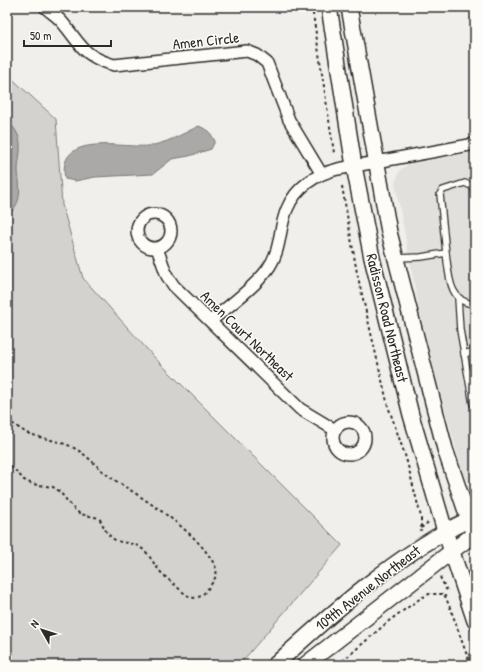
<svg xmlns="http://www.w3.org/2000/svg" width="482" height="672" font-family="'Patrick Hand',sans-serif">
<style>
.built{fill:#e1e0dc}
.green{fill:#d3d2cf;stroke:#7f7e7d}
.water{fill:#aaa9a7;stroke:#777775}
.lines{fill:none;stroke-linecap:round;stroke-linejoin:round}
.service-casing{stroke:#2b2b2b;stroke-width:8}
.minor-casing{stroke:#2b2b2b;stroke-width:14}
.secondary-casing{stroke:#2b2b2b;stroke-width:18}
.path{stroke:#2b2b2b;stroke-width:2;stroke-dasharray:3 3;stroke-linecap:butt}
.service{stroke:#fdfcf7;stroke-width:5.5}
.minor{stroke:#fdfcf7;stroke-width:11}
.secondary{stroke:#fdfcf7;stroke-width:15}
.labels{text-anchor:middle;stroke-width:3;stroke-linejoin:round;paint-order:stroke}
.street-label{font-size:15px;fill:#2b2b2b;stroke:#fdfcf7}
</style>
<rect width="100%" height="100%" fill="#f0efeb"/>
<filter id="ink" filterUnits="userSpaceOnUse"><feTurbulence type="fractalNoise" baseFrequency=".025" numOctaves="2"/><feDisplacementMap in="SourceGraphic" scale="8" xChannelSelector="R" yChannelSelector="G"/><feConvolveMatrix kernelMatrix="1 2 1 2 8 2 1 2 1" color-interpolation-filters="sRGB"/></filter>
<g filter="url(#ink)">
<path class="built" d="M475 152V485L467 480 462 471 435 372 419 308 395 183 400 170 408 164Z"/>
<path class="green" d="M7 74 56 119 62 205 83 278 155 358 342 545 239 665H10L7 662Z"/>
<g class="water">
<path d="M7 120C13 126 20 135 20 144 21 153 18 161 18 170 19 187 24 200 9 214L7 213Z"/>
<path d="M199 126 209 131 215 141 211 149 189 156 172 159 153 174 95 177 75 181 65 179C56 131 121 148 147 146 166 144 182 134 199 126Z"/>
</g>
<g class="lines">
<defs>
<g id="service">
<path d="M446 253 440 194 443 190 465 183 475 188"/>
<path d="M397 258 421 257 446 253C449 273 448 303 475 304"/>
<path d="M458 298 460 330 473 404 475 407"/>
<path d="M464 354 475 351"/>
</g>
<g id="minor">
<path d="M45 7C50 12 57 16 62 22 81 44 82 56 114 65L247 51 257 55 267 63 289 120 321 173"/>
<circle cx="154" cy="231" r="17"/>
<path d="M157 248 167 276 174 286 300 409 335 430"/>
<path d="M211 321C229 305 252 290 267 270 282 250 278 230 287 209 296 187 316 174 338 169L475 144"/>
<circle cx="349" cy="438" r="16"/>
</g>
<g id="secondary">
<path d="M329 7 354 166 372 258 411 415 445 531 475 621"/>
<path d="M349 7 389 232 445 449 475 538"/>
<path d="M275 665C333 612 397 554 468 520"/>
<path d="M305 665 474 534"/>
</g>
</defs>
<use href="#service" class="service-casing"/>
<use href="#minor" class="minor-casing"/>
<use href="#secondary" class="secondary-casing"/>
<g class="path">
<path d="M312 7 334 153"/>
<path d="M342 186 357 273 388 406 406 458 421 517V531"/>
<path d="M7 420C16 425 22 432 33 435 47 440 62 441 76 449 90 457 99 470 113 479 144 499 197 531 214 564 218 571 217 576 212 583 198 604 192 601 175 585 168 579 161 574 156 566 151 560 148 552 141 548 132 541 118 545 110 536 105 532 103 524 99 518L80 514 73 508 60 492 53 487 32 484 24 480 7 461"/>
<path d="M471 486 475 484"/>
<path d="M421 528 430 521"/>
<path d="M471 566 475 561"/>
<path d="M440 577 447 591"/>
<path d="M338 665 390 620 421 598 429 594H444C455 617 461 642 471 665"/>
</g>
<use href="#service" class="service"/>
<use href="#minor" class="minor"/>
<use href="#secondary" class="secondary"/>
</g>
</g>
<g class="labels">
<g class="street-label">
<text transform="translate(206 41) rotate(-6)" y="5">Amen Circle</text>
<text transform="translate(387 318) rotate(76)" y="5">Radisson Road Northeast</text>
<text transform="translate(247 336) rotate(44)" y="5">Amen Court Northeast</text>
<text transform="translate(368 588) rotate(-38)" y="5">109th Avenue Northeast</text>
</g>
</g>
<rect width="482" height="672" fill="none" stroke="#fdfcf7" stroke-width="24"/>
<rect x="12" y="12" width="458" height="648" fill="none" stroke="#2b2b2b" stroke-width="1.5" filter="url(#ink)"/>
<g transform="translate(42 630) rotate(309)" stroke="#fdfcf7" stroke-width="3" paint-order="stroke">
<path d="M0-3L7 15L0 10L-7 15Z" fill="#2b2b2b"/>
<text y="-6" font-size="11" font-weight="bold" text-anchor="middle" fill="#2b2b2b">N</text>
</g>
<path d="M24 40v6h87v-6" fill="none" stroke="#2b2b2b" stroke-width="2"/>
<text x="30" y="40" font-size="12" fill="#2b2b2b" stroke="#fdfcf7" stroke-width="3" paint-order="stroke">50 m</text>
</svg>
